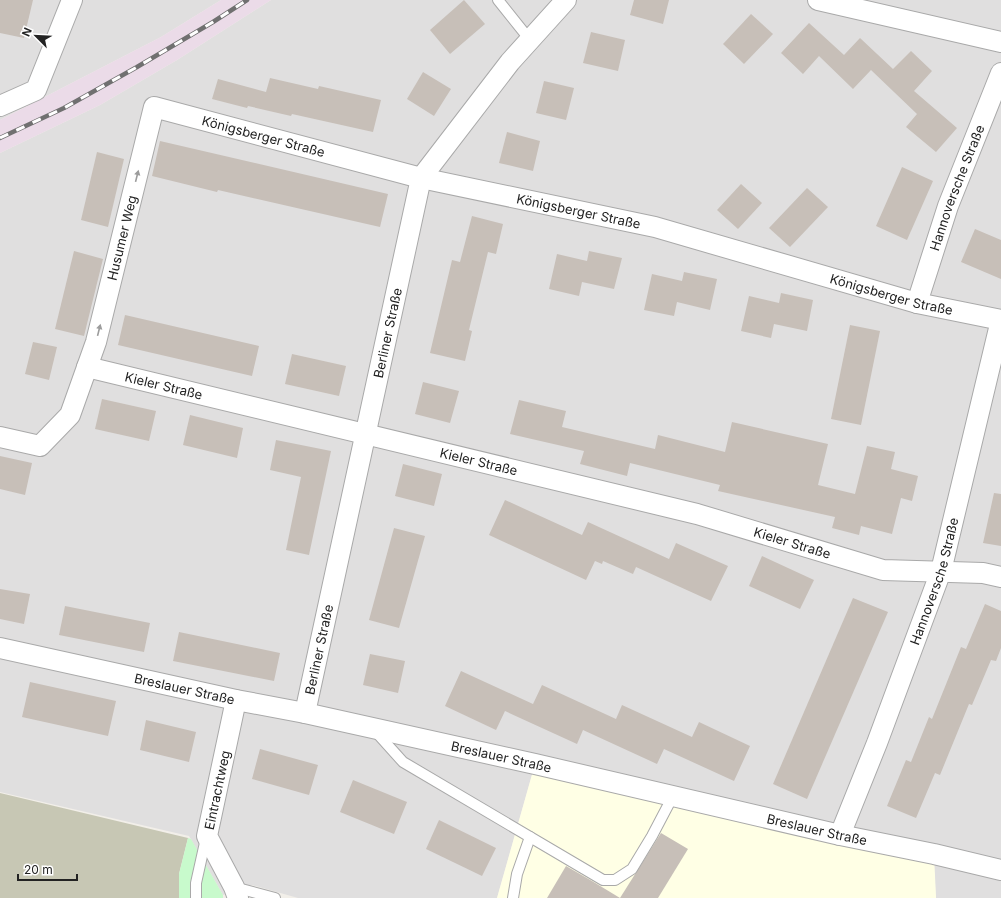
<svg xmlns="http://www.w3.org/2000/svg" width="1001" height="898" font-family="Inter,sans-serif">
<style>
.residential{fill:#e0dfdf}
.industrial{fill:#ebdbe8}
.education{fill:#ffffe5}
.construction{fill:#c7c7b4}
.park{fill:#c8facc}
.building{fill:#c7bfb8}
.lines{fill:none;stroke-linecap:round;stroke-linejoin:round}
.lane-casing{stroke:#a9a9a9;stroke-width:12}
.street-casing{stroke:#a9a9a9;stroke-width:22}
.lane{stroke:#fff;stroke-width:10}
.street{stroke:#fff;stroke-width:20}
.rail-casing{stroke:#707070;stroke-width:4.5}
.rail{stroke:#fff;stroke-width:3;stroke-dasharray:9;stroke-linecap:butt}
.oneway{fill:#9c9c9c}
.labels{text-anchor:middle;stroke-width:4;stroke-linejoin:round;paint-order:stroke}
.street-label{font-size:13px;fill:#222;stroke:#fff}
</style>
<rect width="100%" height="100%" fill="#f2efe9"/>
<g class="residential">
<path d="M0 0H221L161 37 0 120Z"/>
<path d="M271 0H1001V898H936L933 854 535 764 497 898H298L252 885 223 895 189 836 0 792V153L100 105 177 60Z"/>
</g>
<path class="industrial" d="M221 0H271L177 60 100 105 0 153V120L161 37Z"/>
<path class="education" d="M535 764 934 854 936 898H497Z"/>
<path class="construction" d="M0 793 188 838 179 874V898H0Z"/>
<path class="park" d="M188 838 191 839 223 895V898H179V874Z"/>
<g class="building">
<path d="M0 0H33L24 38 0 33Z"/>
<path d="M464 0 485 24 450 54 430 30Z"/>
<path d="M634 0H669L663 24 630 15Z"/>
<path d="M751 14 773 34 744 64 723 44Z"/>
<path d="M809 23 844 55 860 38 893 69 911 51 932 71 914 91 957 128 936 152 906 127 917 114 871 70 853 89 819 56 803 74 781 53Z"/>
<path d="M591 32 625 40 618 71 583 63Z"/>
<path d="M423 72 451 89 434 116 407 99Z"/>
<path d="M270 78 318 89 319 86 381 100 373 132 292 114 291 116 248 106 247 108 212 99 218 79 266 92Z"/>
<path d="M544 81 574 88 566 120 536 113Z"/>
<path d="M507 132 540 141 533 171 499 163Z"/>
<path d="M160 141 388 194 380 227 218 190 217 192 152 176Z"/>
<path d="M97 152 124 159 108 227 81 220Z"/>
<path d="M902 167 933 181 907 240 876 226Z"/>
<path d="M741 184 762 203 738 229 717 210Z"/>
<path d="M807 188 828 207 790 247 769 228Z"/>
<path d="M472 216 503 224 496 254 488 252 469 330 472 331 465 361 430 353 452 260 460 262Z"/>
<path d="M975 229 1001 240V279L961 262Z"/>
<path d="M74 251 103 259 84 336 55 329Z"/>
<path d="M589 251 622 258 614 289 582 282 579 296 549 289 557 254 587 261Z"/>
<path d="M684 272 717 279 710 310 677 302 674 316 644 310 652 274 682 281Z"/>
<path d="M781 293 813 300 807 331 774 324 771 338 741 331 749 296 779 303Z"/>
<path d="M125 315 259 346 252 376 118 345Z"/>
<path d="M850 325 880 331 861 425 831 419Z"/>
<path d="M33 342 57 347 49 380 25 374Z"/>
<path d="M292 354 346 366 339 396 285 384Z"/>
<path d="M423 382 459 391 450 423 415 414Z"/>
<path d="M102 399 156 411 149 441 95 429Z"/>
<path d="M519 400 566 411 562 427 655 449 658 435 725 452 732 422 828 444 818 485 855 494 867 446 895 452 891 469 918 476 912 501 901 498 892 534 861 526 859 535 832 528 835 517 718 491 720 485 630 463 627 476 580 464 584 451 510 434Z"/>
<path d="M190 415 243 428 237 458 183 445Z"/>
<path d="M276 440 331 451 309 555 286 550 301 477 270 470Z"/>
<path d="M0 456 32 463 25 495 0 489Z"/>
<path d="M403 464 442 474 434 506 395 496Z"/>
<path d="M994 493 1001 494V546L983 543Z"/>
<path d="M505 500 582 535 588 522 669 559 676 543 728 566 711 601 636 567 633 574 603 561 602 564 595 561 586 580 489 535Z"/>
<path d="M394 528 425 536 399 628 369 620Z"/>
<path d="M762 556 814 580 800 609 749 586Z"/>
<path d="M0 589 30 594 24 624 0 619Z"/>
<path d="M853 598 888 612 807 799 773 784Z"/>
<path d="M985 604 1001 611V648L996 661 991 660 972 705 969 704 940 775 935 773 916 818 887 806 906 760 911 762 929 717 932 719 961 647 966 649Z"/>
<path d="M65 606 150 623 144 652 59 635Z"/>
<path d="M179 632 280 653 274 681 173 661Z"/>
<path d="M370 654 405 661 398 693 363 685Z"/>
<path d="M461 671 533 704 542 685 616 719 622 705 692 737 699 722 750 746 734 781 664 749 657 764 583 730 577 744 505 711 496 730 445 706Z"/>
<path d="M30 682 116 701 108 736 22 717Z"/>
<path d="M146 720 196 732 189 762 140 750Z"/>
<path d="M260 749 318 765 309 795 252 779Z"/>
<path d="M353 780 407 802 394 834 340 812Z"/>
<path d="M439 820 496 848 482 876 426 849Z"/>
<path d="M661 833 688 849 658 898H620Z"/>
<path d="M566 866 592 881 620 898H547Z"/>
</g>
<g class="lines">
<defs>
<g id="lane">
<path d="M498 0 530 40"/>
<path d="M376 732 403 762 603 880H615L632 869 652 836 673 796"/>
<path d="M234 887 275 898"/>
<path d="M196 898V883L206 838"/>
<path d="M513 898 517 874 530 837"/>
</g>
<g id="street">
<path d="M818 0 1001 42"/>
<path d="M0 106 36 90 72 0"/>
<path id="s1" d="M917 303 948 206 1001 73"/>
<path id="s2" d="M87 367 697 514 883 570 983 573 1001 577"/>
<path id="s3" d="M0 437 40 446 70 415 96 342 154 107 421 178 655 227 917 303 1001 320"/>
<path id="s4" d="M0 648 236 700 305 713 535 764 840 835 934 854 1001 870"/>
<path d="M236 700 207 836 234 887 238 898"/>
<path id="s5" d="M305 713 421 178 510 62 566 0"/>
<path id="s6" d="M840 835 877 743 941 571 1001 320"/>
</g>
</defs>
<use href="#lane" class="lane-casing"/>
<use href="#street" class="street-casing"/>
<use href="#lane" class="lane"/>
<use href="#street" class="street"/>
<defs>
<path id="rail" d="M0 138 64 108 137 67 213 22 247 0"/>
</defs>
<use href="#rail" class="rail-casing"/>
<use href="#rail" class="rail"/>
</g>
<defs><path id="oneway-solid" d="M-6-.8H1V-3.2L6.5 0L1 3.2V.8H-6Z"/></defs>
<g class="oneway">
<use href="#oneway-solid" transform="translate(137 176) rotate(-76)"/>
<use href="#oneway-solid" transform="translate(99 330) rotate(-76)"/>
</g>
<g class="labels">
<g class="street-label">
<text dy="5" stroke="none"><textPath href="#s3" startOffset="517">Königsberger Straße</textPath></text>
<text dy="5" stroke="none"><textPath href="#s1" startOffset="122">Hannoversche Straße</textPath></text>
<text dy="5" stroke="none"><textPath href="#s3" startOffset="841">Königsberger Straße</textPath></text>
<text dy="5" stroke="none"><textPath href="#s3" startOffset="269">Husumer Weg</textPath></text>
<text dy="5" stroke="none"><textPath href="#s3" startOffset="1165">Königsberger Straße</textPath></text>
<text dy="5" stroke="none"><textPath href="#s5" startOffset="389">Berliner Straße</textPath></text>
<text dy="5" stroke="none"><textPath href="#s2" startOffset="79">Kieler Straße</textPath></text>
<text dy="5" stroke="none"><textPath href="#s2" startOffset="403">Kieler Straße</textPath></text>
<text dy="5" stroke="none"><textPath href="#s2" startOffset="727">Kieler Straße</textPath></text>
<text dy="5" stroke="none"><textPath href="#s6" startOffset="271">Hannoversche Straße</textPath></text>
<text dy="5" stroke="none"><textPath href="#s5" startOffset="65">Berliner Straße</textPath></text>
<text dy="5" stroke="none"><textPath href="#s4" startOffset="189">Breslauer Straße</textPath></text>
<text dy="5" stroke="none"><textPath href="#s4" startOffset="513">Breslauer Straße</textPath></text>
<text transform="translate(217 790) rotate(-78)" y="5">Eintrachtweg</text>
<text dy="5" stroke="none"><textPath href="#s4" startOffset="837">Breslauer Straße</textPath></text>
</g>
</g>
<g transform="translate(36 36) rotate(294)" stroke="#ffffff" stroke-width="3" paint-order="stroke">
<path d="M0-3L7 15L0 10L-7 15Z" fill="#222222"/>
<text y="-6" font-size="11" font-weight="bold" text-anchor="middle" fill="#222222">N</text>
</g>
<path d="M18 874v6h59v-6" fill="none" stroke="#222222" stroke-width="2"/>
<text x="24" y="874" font-size="12" fill="#222222" stroke="#ffffff" stroke-width="3" paint-order="stroke">20 m</text>
</svg>
